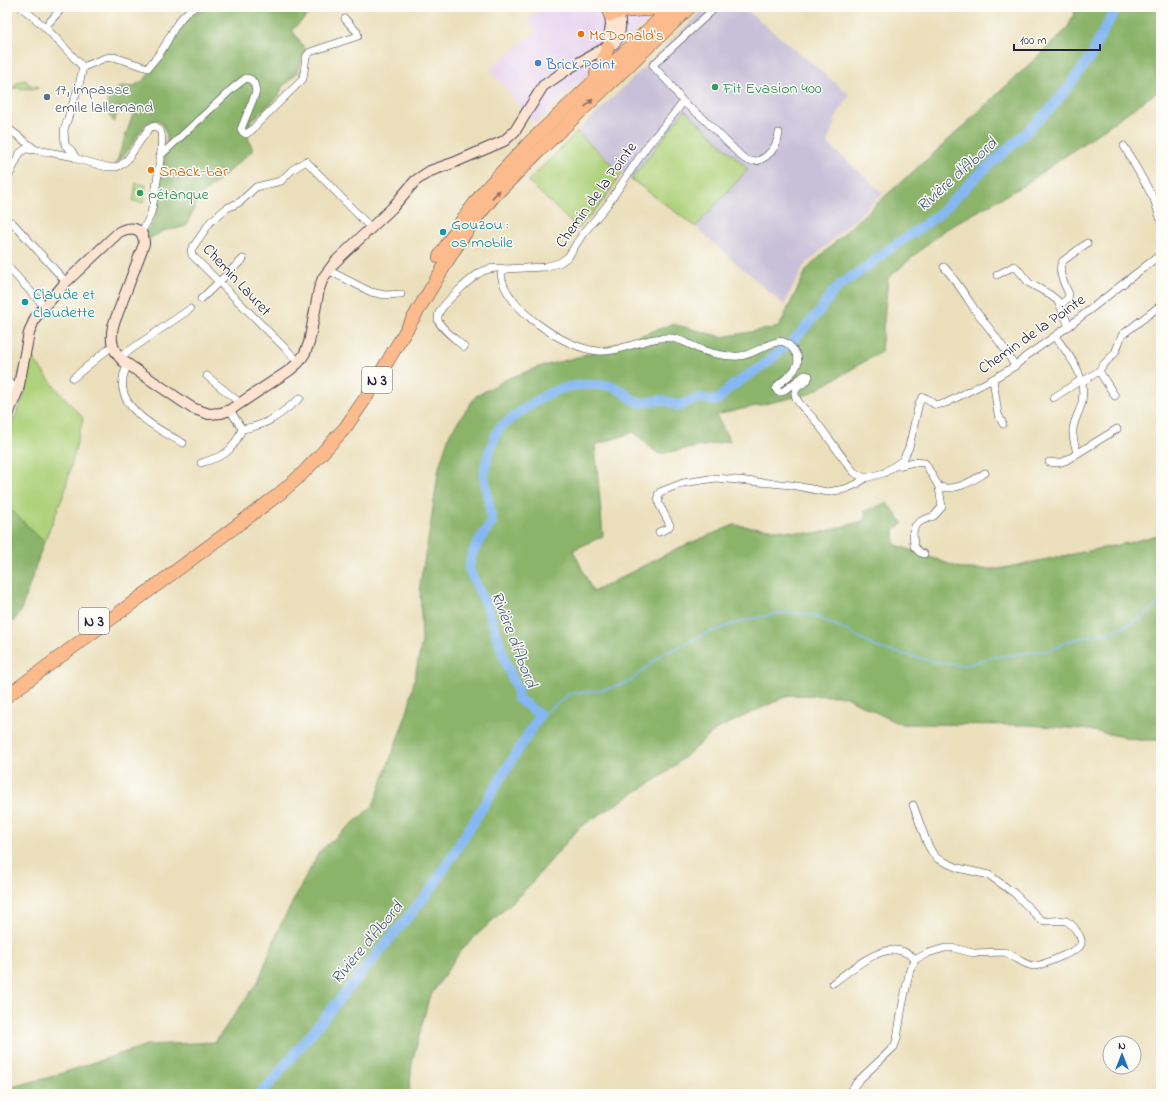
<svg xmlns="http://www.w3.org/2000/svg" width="1168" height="1101" font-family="'Indie Flower',sans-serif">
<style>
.built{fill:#e7d2ef}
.industrial{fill:#c8bfd8}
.green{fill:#afd27b;stroke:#687a5b}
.forest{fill:#8bb46b;stroke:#566b53}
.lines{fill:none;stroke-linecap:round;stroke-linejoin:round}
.stream{stroke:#85b7f2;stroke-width:1.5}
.river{stroke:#85b7f2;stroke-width:10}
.street-casing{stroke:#403e4e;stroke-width:8}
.secondary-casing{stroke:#403e4e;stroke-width:12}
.highway-casing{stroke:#403e4e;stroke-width:14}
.street{stroke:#fff;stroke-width:7}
.secondary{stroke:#fde4d1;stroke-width:10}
.highway{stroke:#fbbb8c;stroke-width:13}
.oneway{fill:#8e6e64}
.food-dot{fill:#e8710a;stroke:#fdfcf7;stroke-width:1.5}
.shop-dot{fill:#3f7fe0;stroke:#fdfcf7;stroke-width:1.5}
.leisure-dot{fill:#2e9e5b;stroke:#fdfcf7;stroke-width:1.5}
.service-dot{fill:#5c6f8a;stroke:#fdfcf7;stroke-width:1.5}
.culture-dot{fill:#0f9aa8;stroke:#fdfcf7;stroke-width:1.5}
.labels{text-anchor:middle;stroke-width:3;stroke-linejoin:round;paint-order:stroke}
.shield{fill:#fdfcf7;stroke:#646373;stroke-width:1}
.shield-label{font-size:15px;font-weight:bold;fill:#22223b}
.food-label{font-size:16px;fill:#c56008;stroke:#fdfcf7;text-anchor:start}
.shop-label{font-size:16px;fill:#366cbe;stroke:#fdfcf7;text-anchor:start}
.leisure-label{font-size:16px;fill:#27864d;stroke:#fdfcf7;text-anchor:start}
.service-label{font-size:16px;fill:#4e5e75;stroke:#fdfcf7;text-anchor:start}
.street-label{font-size:16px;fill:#22223b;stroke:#fdfcf7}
.culture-label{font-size:16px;fill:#0d838f;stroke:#fdfcf7;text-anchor:start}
.water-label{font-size:17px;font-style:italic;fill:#45567b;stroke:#fdfcf7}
</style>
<rect width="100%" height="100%" fill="#fdfcf7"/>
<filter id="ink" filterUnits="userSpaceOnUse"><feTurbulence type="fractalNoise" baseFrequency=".025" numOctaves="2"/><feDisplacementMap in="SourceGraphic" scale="8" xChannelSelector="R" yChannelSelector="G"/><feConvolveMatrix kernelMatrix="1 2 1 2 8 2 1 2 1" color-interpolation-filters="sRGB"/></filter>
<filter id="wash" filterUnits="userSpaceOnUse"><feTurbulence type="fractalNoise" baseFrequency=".012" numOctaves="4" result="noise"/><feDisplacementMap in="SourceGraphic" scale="16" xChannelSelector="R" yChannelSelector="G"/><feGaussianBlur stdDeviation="0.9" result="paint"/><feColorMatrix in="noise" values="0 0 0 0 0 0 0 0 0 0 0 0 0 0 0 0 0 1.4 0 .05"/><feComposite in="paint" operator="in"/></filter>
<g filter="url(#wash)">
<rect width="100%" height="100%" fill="#ebdfbb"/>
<path class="built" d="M546 7H661L653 16 534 124 490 69 536 31 527 21Z"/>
<path class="industrial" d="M707 7H743L850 95 838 113 827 143 883 193 804 266 784 305 696 227 748 169 684 110 631 179 577 132Z"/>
<g class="green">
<path d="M26 80 27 83 35 87 37 85 38 89 13 88 18 82Z"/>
<path d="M685 110 748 169 696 227 631 179Z"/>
<path d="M577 132 622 173 604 200 578 229 528 181Z"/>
<path d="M136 183 146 185 143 203 133 201Z"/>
<path d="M30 355 55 387 83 418 64 494 44 542 7 506V437L24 394Z"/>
</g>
<g class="forest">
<path d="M208 7H305L310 13 292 30 306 50 296 74 282 87 279 96 251 121 248 138 253 150 197 199 196 204 186 226 176 229 165 230 149 239 144 233 151 226 156 214 167 136 163 125 158 120 149 122 144 126 124 156 116 164 133 114 130 109 120 107 114 122 108 113 107 101 114 90 123 86 132 87 144 80 165 54 176 32 188 18Z"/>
<path d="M1077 7H1161V89L1024 185 943 231 888 278 881 352 809 394 716 415 730 441 658 454 634 432 595 445 603 536 573 550 593 592 676 549 734 525 816 534 866 520 865 511 887 503 903 523 894 530V544L963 569H998L1128 543 1161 534V740H1138L1083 729 1029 725 899 724 844 696 789 695 717 729 666 773 580 827 526 889 461 950 429 998 412 1063 409 1094H7V1088L47 1078 147 1045 215 1042 258 982 280 926 319 852 373 806 408 710 422 642 420 584 430 529 439 467 450 433 476 396 507 379 539 367 578 357 673 324 722 337 779 327 807 269 857 221 943 145 1067 29Z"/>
<path d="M7 506 44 542 20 613 7 629Z"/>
</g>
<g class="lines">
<path class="stream" d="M540 715 563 700 568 694 603 690 624 684 633 679 662 654 684 645 702 635 745 620 782 613H795L814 616 844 629 876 647 886 650 931 661 958 665H968L988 658 1050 650 1071 640 1111 632 1143 618 1161 600"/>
<g class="river">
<path d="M792 342 819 312 832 293 841 284 861 271 885 252 937 216 977 176 1019 139 1051 108 1070 85 1093 53 1099 39 1117 7"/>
<path d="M261 1094 432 888 540 715 517 698V689L507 666 489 612 469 569C470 552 482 536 492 522L484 476 486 463 489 452 498 430 503 425C532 403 554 383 593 385 600 385 606 384 614 387 624 391 629 398 637 402 644 405 653 400 661 400 667 400 673 404 678 406 694 400 697 395 714 401L719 399 729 388 768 362 784 347"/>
</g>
</g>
</g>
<g filter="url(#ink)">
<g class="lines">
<defs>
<g id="street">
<path d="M21 7 45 27 83 67"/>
<path d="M45 27 63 7"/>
<path d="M83 67 79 85 64 130 65 145 72 151 75 157 77 159 107 167H116L121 165 127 160 149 128 155 126C158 128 160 129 161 133 164 144 154 201 151 213 149 220 145 226 141 232"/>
<path d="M83 67 105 58 114 57 148 68C152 62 158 56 162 50 173 33 176 18 195 7"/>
<path d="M683 102 703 118 742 157C758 170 778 150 779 133"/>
<path d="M9 129 36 150"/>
<path d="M1124 146 1154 199 1161 221"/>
<path d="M160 156 233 88 246 78C254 79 255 85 256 92L241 129 243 132 246 134 252 130 257 124 303 79 306 57 310 52 358 36 357 32 345 19"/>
<path d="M7 180 20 153 25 149 37 150 75 157"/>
<path d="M12 222 66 282"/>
<path d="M7 266 44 306"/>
<path d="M944 267C956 280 965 295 975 310 989 328 1004 346 1015 366"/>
<path d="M505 269 501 274C504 308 566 349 598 351 622 353 648 335 672 338 682 340 689 344 697 348 708 353 728 357 739 356 754 356 773 338 784 342 789 344 793 349 795 352 805 366 787 377 778 385L776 389 778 392H782L802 377 805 375 809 376 807 381C803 384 794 387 795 394 796 403 808 412 814 419 826 434 837 450 849 466L855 473 865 478 884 473 903 460 909 447 919 403 923 397C935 400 928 408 946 403L993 379 1015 366 1025 357 1069 326 1161 254"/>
<path d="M328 270 371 292 385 295 401 294"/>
<path d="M997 275 1014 266 1016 267 1029 283 1049 294 1058 301 1069 326"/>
<path d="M201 299 243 259"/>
<path d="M1061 305 1068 298 1069 294C1065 285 1056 270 1063 261L1087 243"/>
<path d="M1055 336C1070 357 1087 375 1082 402 1080 411 1074 420 1073 429 1072 437 1075 445 1077 453"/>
<path d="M464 347C458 341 440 328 438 320 438 318 438 313 440 311 445 302 474 275 483 271 490 268 498 267 505 269L544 267 559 263 568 257 582 235 608 204 647 146 678 109 683 102 670 84 655 68 653 65 716 7"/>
<path d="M120 357 190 309"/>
<path d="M299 362 192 255 191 250 211 221 227 208 240 202 256 187 281 181 292 170 306 161 370 227"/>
<path d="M128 364C126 369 123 374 123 379 117 409 161 431 183 443"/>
<path d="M1099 371 1103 365 1115 353 1122 335 1161 305"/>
<path d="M207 376 240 403"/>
<path d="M73 378 112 346"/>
<path d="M993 379 998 414 1003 424"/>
<path d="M7 380 18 390"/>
<path d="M1082 382 1099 371 1115 396"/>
<path d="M7 389 15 397"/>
<path d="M1053 398 1081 380"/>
<path d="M230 410 242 429"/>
<path d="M1049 462 1058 463 1065 461 1117 429"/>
<path d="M201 463C224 456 232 453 242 429 269 425 279 415 300 398"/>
<path d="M897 466 914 462 925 463 939 487C957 491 970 482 985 473"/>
<path d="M659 532 668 528 670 525 659 504 658 495 660 492 683 483 716 478 791 485 827 492 845 489 857 484 865 478"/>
<path d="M924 554 919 552 914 546 913 532 915 526 921 521 934 516 942 507 939 487"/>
<path d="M833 983C848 972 876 948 896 950 904 950 910 955 916 959"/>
<path d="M848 1094 858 1081 894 1047 897 1039 902 1007 910 969 916 959 928 953 945 948H954L973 953 1004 952C1015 955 1022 965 1034 966 1041 966 1076 951 1080 946 1083 942 1080 935 1077 932 1075 928 1070 923 1066 921 1058 919 1049 923 1041 920L1014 893 989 875 958 868 938 859 933 854 927 843 913 805"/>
</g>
<g id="secondary">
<path d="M608 47 611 24 609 8"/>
<path d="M7 417 18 390 29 333 35 318 66 282 119 232C131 226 144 227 144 244L113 326C110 341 112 350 123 361L192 408 209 414 221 413 230 410 290 370 299 362 305 353 309 343 319 289 323 278 335 262 392 208 415 181 430 171 453 163 504 141 515 131 543 86 571 67 605 48C623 44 623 20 615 7"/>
</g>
<g id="highway">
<path d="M610 15C628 8 647 12 665 7"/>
<path d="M596 72 601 66 608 47"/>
<path d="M439 257 463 219 484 191 530 142 672 7"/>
<path d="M7 696 278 495 301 475 323 452 345 428 365 399 454 250 472 223 494 196 539 151 690 7"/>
</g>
</defs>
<use href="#street" class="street-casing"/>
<use href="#secondary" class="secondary-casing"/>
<use href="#highway" class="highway-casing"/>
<use href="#street" class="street"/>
<use href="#secondary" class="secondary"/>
<use href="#highway" class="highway"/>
</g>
<defs><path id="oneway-solid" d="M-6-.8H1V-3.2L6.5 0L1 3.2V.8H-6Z"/></defs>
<g class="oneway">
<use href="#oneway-solid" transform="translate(589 103) rotate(-44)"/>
<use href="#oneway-solid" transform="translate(496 194) rotate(-47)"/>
</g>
</g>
<g class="food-dot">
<circle cx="581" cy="34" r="4"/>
<circle cx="151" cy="170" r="4"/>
</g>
<circle class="shop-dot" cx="538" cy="63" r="4"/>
<g class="leisure-dot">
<circle cx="715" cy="87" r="4"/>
<circle cx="140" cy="193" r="4"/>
</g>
<circle class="service-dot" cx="47" cy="97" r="4"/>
<g class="culture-dot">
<circle cx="443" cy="232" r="4"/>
<circle cx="25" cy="302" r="4"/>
</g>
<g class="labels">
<g class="shield">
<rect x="362" y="367" width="30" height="26" rx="3"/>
<rect x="79" y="608" width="30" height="26" rx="3"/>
</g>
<g class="shield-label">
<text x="377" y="385">N 3</text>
<text x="94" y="626">N 3</text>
</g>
<g class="food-label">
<text x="589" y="40">McDonald's</text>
<text x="159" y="176">Snack-bar</text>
</g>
<g class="shop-label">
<text x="546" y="69">Brick Point</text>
</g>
<g class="leisure-label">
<text x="723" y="93">Fit Evasion 400</text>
<text x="148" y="199">pétanque</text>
</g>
<g class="service-label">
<text x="55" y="94">17, impasse<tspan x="55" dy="18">emile lallemand</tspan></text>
</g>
<g class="street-label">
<text transform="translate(595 194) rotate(-54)" y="6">Chemin de la Pointe</text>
<text transform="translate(238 279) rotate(47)" y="6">Chemin Lauret</text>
<text transform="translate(1031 333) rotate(-35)" y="6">Chemin de la Pointe</text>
</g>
<g class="culture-label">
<text x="451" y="229">Gouzou :<tspan x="451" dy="18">os mobile</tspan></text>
<text x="33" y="299">Claude et<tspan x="33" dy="18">claudette</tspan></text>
</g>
<g class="water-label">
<text transform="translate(956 174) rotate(-42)" y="6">Rivière d'Abord</text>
<text transform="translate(515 639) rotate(69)" y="6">Rivière d'Abord</text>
<text transform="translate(366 942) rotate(-50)" y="6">Rivière d'Abord</text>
</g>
</g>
<rect width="1168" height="1101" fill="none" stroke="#fdfcf7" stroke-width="24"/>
<g transform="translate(1122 1055)"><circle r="19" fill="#fdfcf7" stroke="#a5a5ac"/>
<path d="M0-3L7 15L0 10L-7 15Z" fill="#1f6fb2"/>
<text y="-6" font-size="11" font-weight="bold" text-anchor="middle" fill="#22223b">N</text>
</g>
<path d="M1014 44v6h86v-6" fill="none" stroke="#22223b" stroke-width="2"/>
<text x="1020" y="44" font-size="12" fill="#22223b" stroke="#fdfcf7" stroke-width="3" paint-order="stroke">100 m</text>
</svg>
